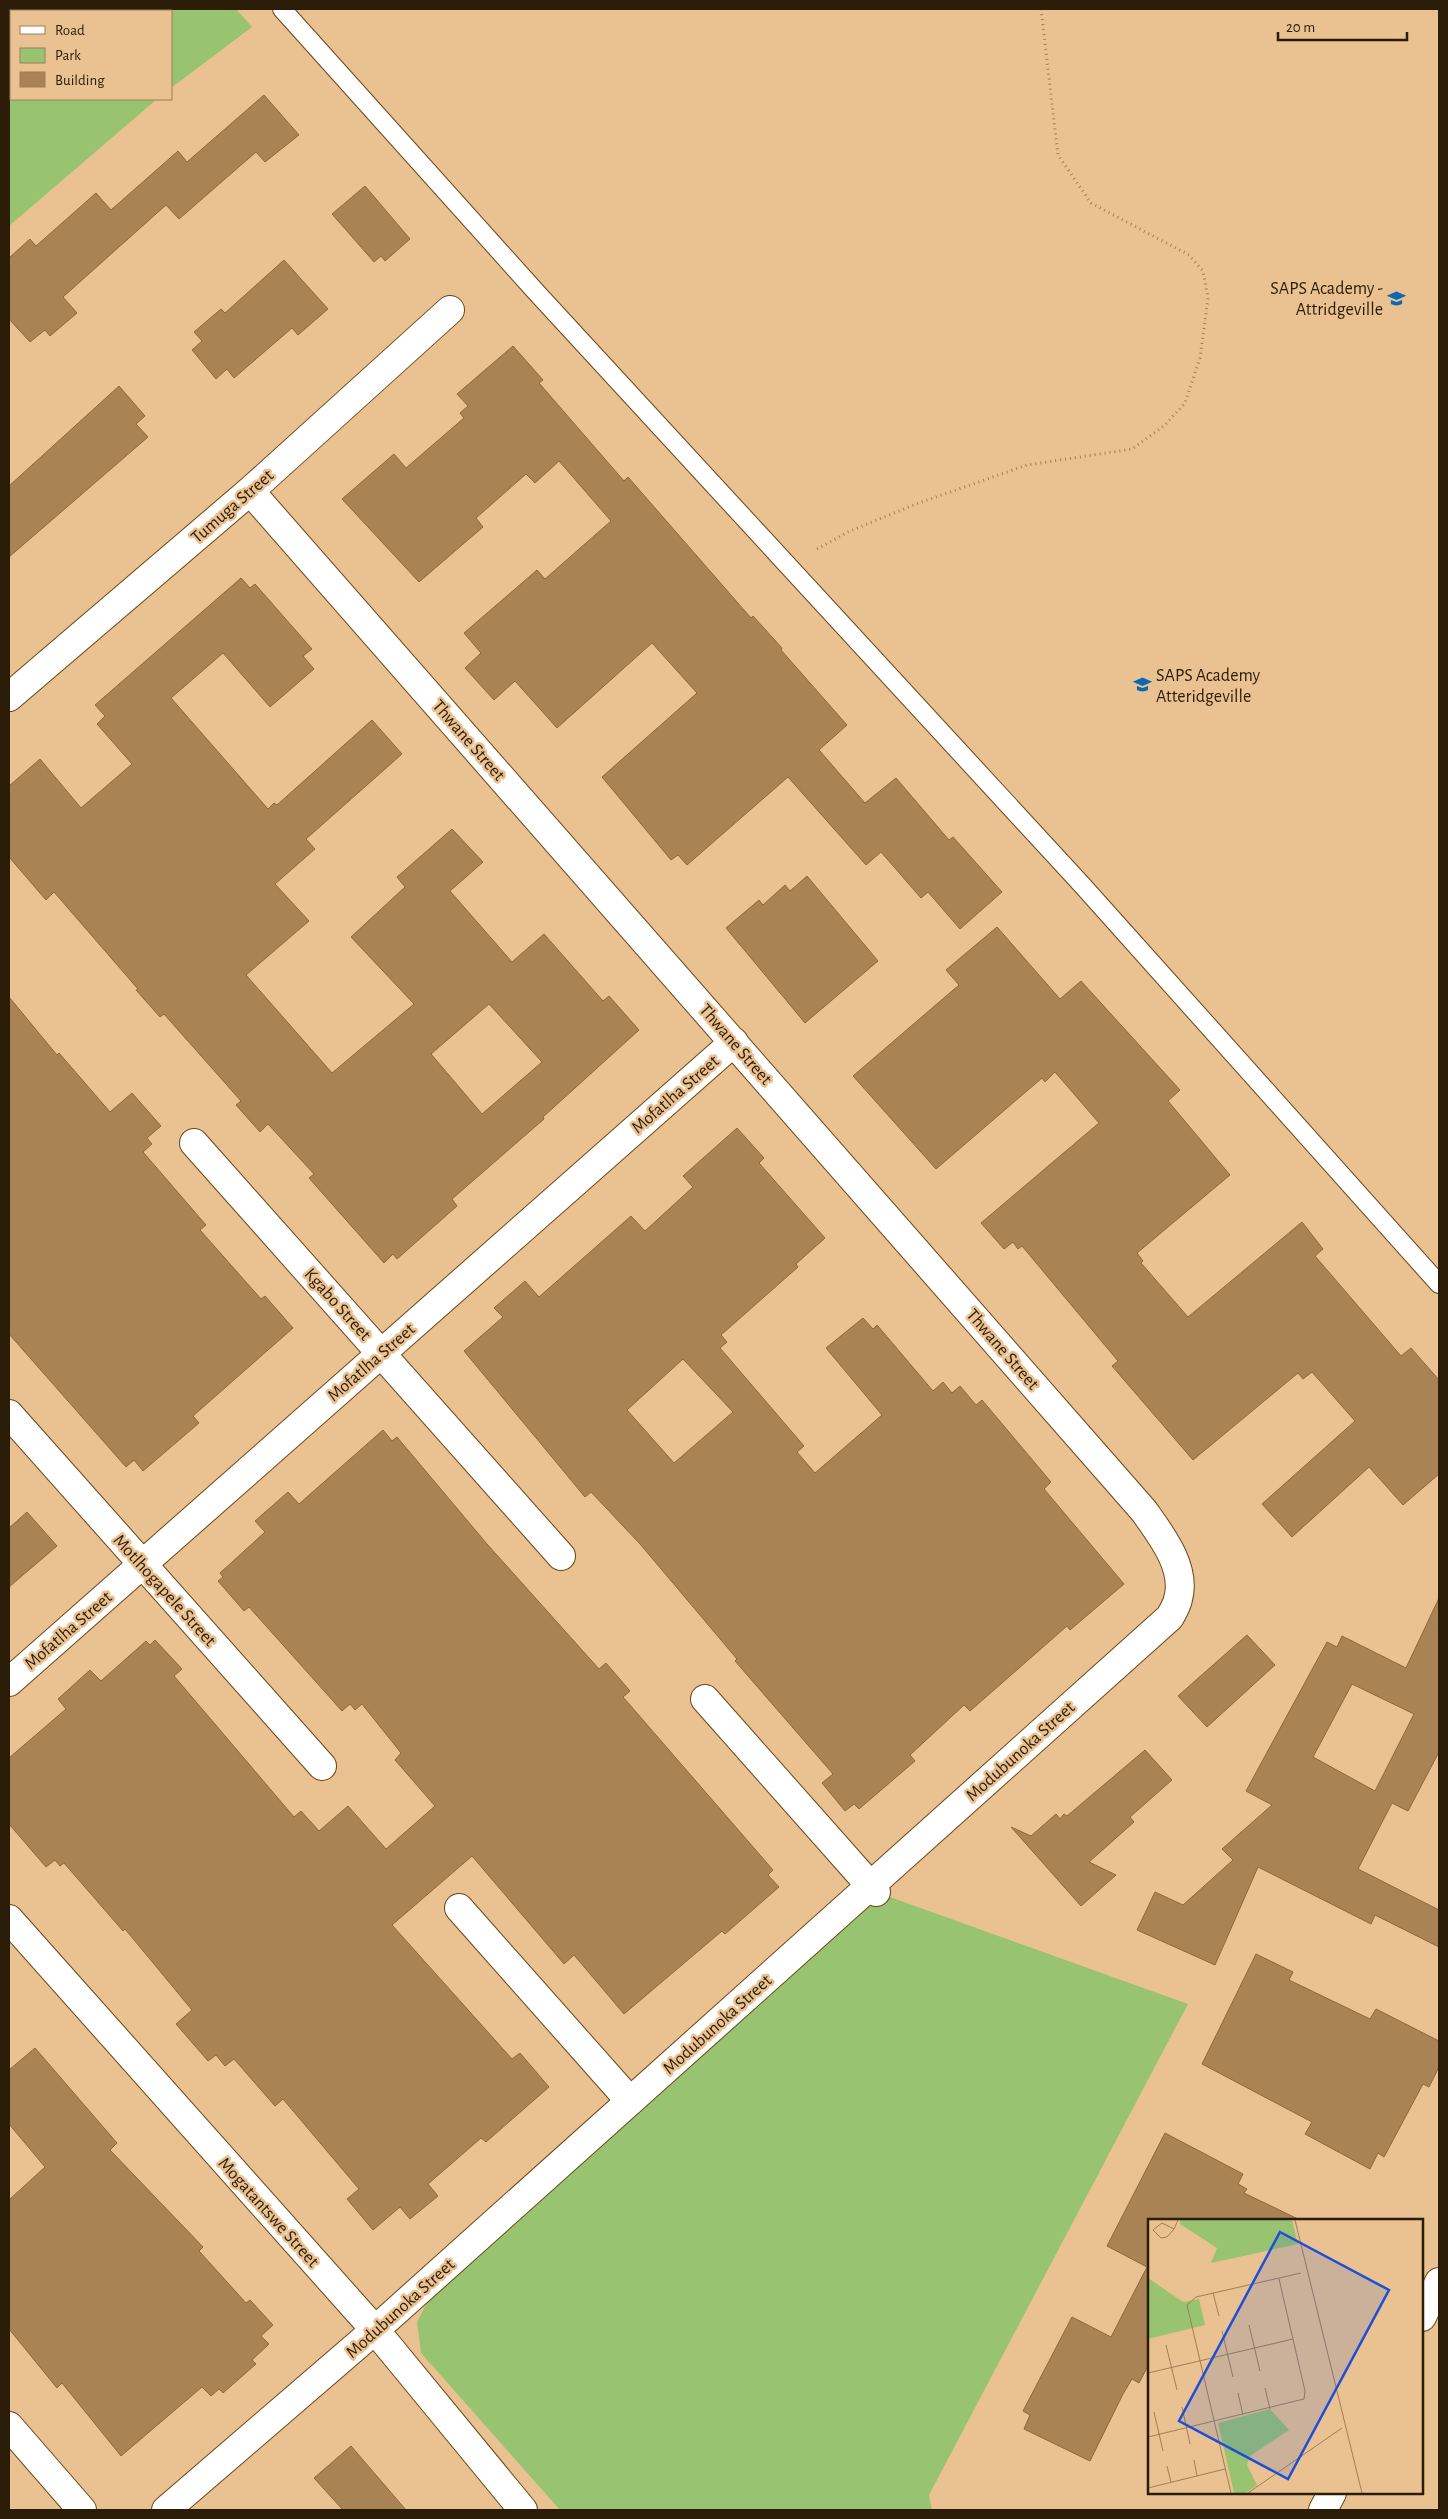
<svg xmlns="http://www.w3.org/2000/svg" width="1448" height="2519" font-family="'Alegreya Sans',sans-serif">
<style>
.green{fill:#98c471}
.building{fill:#aa8354;stroke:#8d6839;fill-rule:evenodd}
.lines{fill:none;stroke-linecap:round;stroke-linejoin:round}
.lane-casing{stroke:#694614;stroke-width:20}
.street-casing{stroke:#694614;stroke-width:30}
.path{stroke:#9f805b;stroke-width:3;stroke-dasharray:1 4;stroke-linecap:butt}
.lane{stroke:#fff;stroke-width:18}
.street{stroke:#fff;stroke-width:28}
.labels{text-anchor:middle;stroke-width:5;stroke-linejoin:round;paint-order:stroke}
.poi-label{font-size:18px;fill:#2b1c08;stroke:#eac190;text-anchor:end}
.street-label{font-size:18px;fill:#2b1c08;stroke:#eac190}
.inset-road{fill:none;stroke:#9e7f5a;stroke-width:1}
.view{fill:#1d4ed8;fill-opacity:0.15;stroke:#1d4ed8;stroke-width:2.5}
.inset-edge{fill:none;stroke:#2b1c08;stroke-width:2.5}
</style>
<rect width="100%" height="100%" fill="#eac190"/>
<g class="green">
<path d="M9 9H236L252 27 171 88V11H11V99H157L9 226Z"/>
<path d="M876 1892 1188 2004 929 2495 932 2510H560L421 2353 417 2322 437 2283Z"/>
</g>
<g class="building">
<path d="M264 95 299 135 265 162 256 152 179 219 166 205 63 297 77 313 50 336 45 330 30 342 9 319V258L30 239 36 246 96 193 111 210 178 151 187 162Z"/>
<path d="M365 186 410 239 385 261 381 256 374 262 332 214Z"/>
<path d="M284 260 328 309 298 335 292 328 234 378 227 369 216 379 192 350 202 341 194 332 221 309 225 313Z"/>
<path d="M513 346 543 380 539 383 624 481 628 477 751 618 753 616 782 648 781 650 847 725 819 750 865 803 896 778 949 840 953 837 1002 892 960 929 928 892 921 898 881 852 866 865 788 777 687 865 678 855 671 860 602 777 697 693 652 643 557 728 515 681 494 700 465 668 481 653 464 633 537 570 545 579 611 521 559 461 535 483 526 474 476 518 483 527 419 582 342 499 394 454 406 468 464 418 460 413 468 406 457 394Z"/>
<path d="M119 386 145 416 136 424 148 437 9 557V486Z"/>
<path d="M241 578 250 588 255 584 312 649 303 656 314 669 270 707 223 653 171 698 268 809 274 803 277 805 372 720 402 754 306 839 315 849 275 884 309 921 246 975 332 1073 414 1004 351 937 405 887 397 877 452 829 483 862 450 891 512 962 544 934 603 1001 609 996 639 1030 543 1117 544 1119 452 1199 457 1206 397 1259 393 1254 384 1263 309 1178 314 1174 268 1124 260 1132 236 1105 241 1101 164 1014 160 1017 136 990 138 989 54 892 46 900 9 857V786L40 759 81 808 132 764 97 724 105 716 95 705ZM489 1004 542 1062 482 1114 431 1054Z"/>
<path d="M807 876 878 961 805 1023 726 928 759 900 763 905 785 885 790 891Z"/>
<path d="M997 927 1060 999 1081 981 1180 1090 1168 1101 1230 1175 1137 1253 1143 1261 1141 1263 1188 1317 1302 1222 1323 1249 1315 1256 1401 1356 1411 1348 1439 1380V1474L1403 1505 1369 1467 1292 1537 1262 1504 1355 1421 1312 1372 1303 1379 1298 1373 1193 1460 1112 1366 1118 1361 1022 1246 1018 1249 1013 1242 1004 1249 981 1223 1099 1123 1055 1072 1045 1082 1042 1078 936 1169 853 1076 959 985 946 970Z"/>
<path d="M9 997 57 1055 59 1053 110 1112 132 1093 161 1126 147 1138 152 1144 143 1152 206 1225 200 1230 261 1299 265 1296 293 1328 193 1416 199 1423 143 1471 134 1460 126 1467 9 1334Z"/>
<path d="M737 1128 764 1158 759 1163 825 1238 796 1264 798 1267 721 1335 727 1342 720 1348 804 1446 797 1452 815 1473 882 1415 826 1348 863 1318 873 1329 877 1325 933 1391 943 1382 952 1393 960 1386 976 1405 982 1400 1051 1482 1044 1489 1124 1584 1070 1630 1067 1626 970 1711 964 1705 910 1755 915 1761 859 1809 854 1804 845 1811 822 1783 833 1774 735 1661 737 1659 640 1544 591 1492 585 1497 464 1351 503 1317 494 1308 525 1281 539 1297 631 1216 645 1231 693 1187 683 1176ZM683 1359 733 1412 674 1463 627 1410Z"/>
<path d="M383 1430 392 1441 397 1437 487 1544 599 1669 606 1663 630 1691 623 1697 773 1870 768 1875 779 1887 725 1934 722 1931 624 2014 574 1955 564 1964 472 1856 392 1925 512 2059 520 2053 549 2087 486 2142 481 2138 428 2184 438 2196 410 2219 400 2207 373 2230 347 2199 359 2189 283 2099 275 2106 234 2059 225 2066 216 2055 208 2061 176 2024 192 2010 125 1929 123 1931 64 1863 60 1866 55 1860 46 1867 9 1824V1758L66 1709 58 1699 90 1670 101 1681 146 1641 150 1645 155 1640 182 1669 174 1676 294 1817 301 1811 319 1831 348 1806 386 1849 435 1806 395 1760 401 1753 362 1704 355 1710 350 1704 342 1711 249 1607 244 1611 218 1581 223 1577 220 1573 265 1532 255 1521 288 1492 299 1504Z"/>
<path d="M27 1512 57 1546 9 1587V1528Z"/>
<path d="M1439 1598V1752L1408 1811 1392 1803 1358 1869 1439 1910V1947L1375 1915 1371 1924 1258 1867 1215 1965 1137 1930 1155 1892 1183 1905 1233 1860 1222 1849 1272 1805 1246 1791 1327 1642 1337 1647 1342 1636 1406 1668ZM1352 1684 1414 1714 1375 1791 1313 1757Z"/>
<path d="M1247 1635 1275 1665 1207 1727 1178 1696Z"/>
<path d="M1145 1750 1172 1780 1130 1817 1134 1822 1089 1862 1116 1875 1081 1906 1011 1827 1031 1836 1056 1814 1060 1819 1064 1814 1067 1816Z"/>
<path d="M1256 1954 1293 1972 1289 1980 1370 2019 1376 2009 1439 2041V2067L1429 2087 1423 2084 1384 2157 1378 2153 1370 2169 1305 2134 1312 2122 1202 2064Z"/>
<path d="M35 2048 117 2143 110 2150 203 2247 199 2251 246 2303 250 2300 273 2325 261 2336 269 2344 252 2360 256 2364 223 2393 219 2389 211 2396 202 2387 121 2456 62 2383 57 2388 9 2329V2200L45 2167 9 2124V2070Z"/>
<path d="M1165 2133 1243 2174 1238 2184 1247 2189 1244 2193 1300 2220H1149V2364L1139 2383 1132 2379 1123 2394 1090 2461 1024 2429 1030 2415 1023 2411 1072 2317 1111 2337 1147 2267 1107 2246Z"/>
<path d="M351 2446 406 2510H343L314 2478Z"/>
</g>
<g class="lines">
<defs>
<path id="lane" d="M282 9 537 293 1083 886 1439 1284"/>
<g id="street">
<path d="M9 697 250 491 450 310"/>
<path d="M194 1143 561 1556"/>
<path d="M9 1414 322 1766"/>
<path d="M9 1682 734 1042"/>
<path d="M705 1699 876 1892"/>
<path d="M459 1908 630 2101"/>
<path d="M9 1919 375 2330 523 2510"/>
<path d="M1422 2317 1439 2282"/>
<path d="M9 2426 82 2510"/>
<path d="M166 2510 375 2330 1170 1617C1173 1611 1177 1605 1178 1599 1187 1568 1161 1535 1144 1511L250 491"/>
<path d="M1323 2510 1332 2493"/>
</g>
</defs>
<use href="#lane" class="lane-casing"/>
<use href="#street" class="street-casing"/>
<path class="path" d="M817 549 848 532 916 504 1027 465 1132 449 1165 425 1185 403 1200 358 1208 298 1203 271 1189 255 1091 203 1058 155 1041 9"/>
<use href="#lane" class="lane"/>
<use href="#street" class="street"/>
</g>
<defs>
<symbol id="university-bare" viewBox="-9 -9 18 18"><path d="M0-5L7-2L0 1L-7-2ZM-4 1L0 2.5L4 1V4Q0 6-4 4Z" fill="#0c67b4" stroke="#eac190" stroke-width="2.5" paint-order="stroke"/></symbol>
</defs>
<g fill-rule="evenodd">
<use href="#university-bare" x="1384" y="286" width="25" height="25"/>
<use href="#university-bare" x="1130" y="672" width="25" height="25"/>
</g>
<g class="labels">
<g class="poi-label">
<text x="1383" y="294">SAPS Academy -<tspan x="1383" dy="21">Attridgeville</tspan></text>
<text x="1156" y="681" text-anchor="start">SAPS Academy<tspan x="1156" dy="21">Atteridgeville</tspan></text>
</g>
<g class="street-label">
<text transform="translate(232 506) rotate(-41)" y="6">Tumuga Street</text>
<text transform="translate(469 740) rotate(49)" y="6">Thwane Street</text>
<text transform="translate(736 1044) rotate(49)" y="6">Thwane Street</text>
<text transform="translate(675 1094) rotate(-41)" y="6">Mofatlha Street</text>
<text transform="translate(338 1304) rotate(48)" y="6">Kgabo Street</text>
<text transform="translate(1003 1349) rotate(49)" y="6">Thwane Street</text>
<text transform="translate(371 1362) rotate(-41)" y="6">Mofatlha Street</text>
<text transform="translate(165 1590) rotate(48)" y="6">Motlhogapele Street</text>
<text transform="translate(68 1630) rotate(-41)" y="6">Mofatlha Street</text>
<text transform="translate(1020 1751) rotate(-42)" y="6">Modubunoka Street</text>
<text transform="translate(717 2024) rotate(-42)" y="6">Modubunoka Street</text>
<text transform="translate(269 2212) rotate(48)" y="6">Mogatantswe Street</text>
<text transform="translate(400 2308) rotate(-42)" y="6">Modubunoka Street</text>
</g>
</g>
<g transform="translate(1148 2219)">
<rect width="275" height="275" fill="#eac190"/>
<path d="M32 1H144L150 25 63 44 69 29 32 5ZM0 59 35 83 51 80 57 106 0 120ZM122 190 141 211 102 237 99 246 109 266 98 274H86L70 204Z" fill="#98c471"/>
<path class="inset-road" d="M147 1 214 274M26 10 14 4 5 11 13 19 19 18 26 10 30 1M65 74 71 97M101 106 112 152M74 112 85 158M18 126 29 171M0 154 145 120M117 169 122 190M90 174 95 196M34 188 42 225M6 193 15 232M0 218 156 180 157 172 131 60M46 241 49 257M19 247 23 263M0 269 77 250M83 274 39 86 48 78 153 54M100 274 194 209"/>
<path class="view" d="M132 13 241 71 140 260 31 202Z"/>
<rect width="275" height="275" class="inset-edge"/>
</g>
<rect width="1448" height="2519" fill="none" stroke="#2b1c08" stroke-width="20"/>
<rect x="10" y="10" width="162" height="90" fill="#eac190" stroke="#9e7f5a"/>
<rect x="20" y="26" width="25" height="8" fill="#ffffff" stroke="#9e7f5a"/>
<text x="55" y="35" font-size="15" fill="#2b1c08">Road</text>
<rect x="20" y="48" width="25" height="15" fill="#98c471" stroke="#9e7f5a"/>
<text x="55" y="60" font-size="15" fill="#2b1c08">Park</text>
<rect x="20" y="72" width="25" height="15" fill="#aa8354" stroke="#9e7f5a"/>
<text x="55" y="85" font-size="15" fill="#2b1c08">Building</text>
<path d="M1278 32v8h129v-8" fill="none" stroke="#2b1c08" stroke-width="2.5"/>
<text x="1286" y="32" font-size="15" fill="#2b1c08" stroke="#eac190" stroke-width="4" paint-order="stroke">20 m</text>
</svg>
